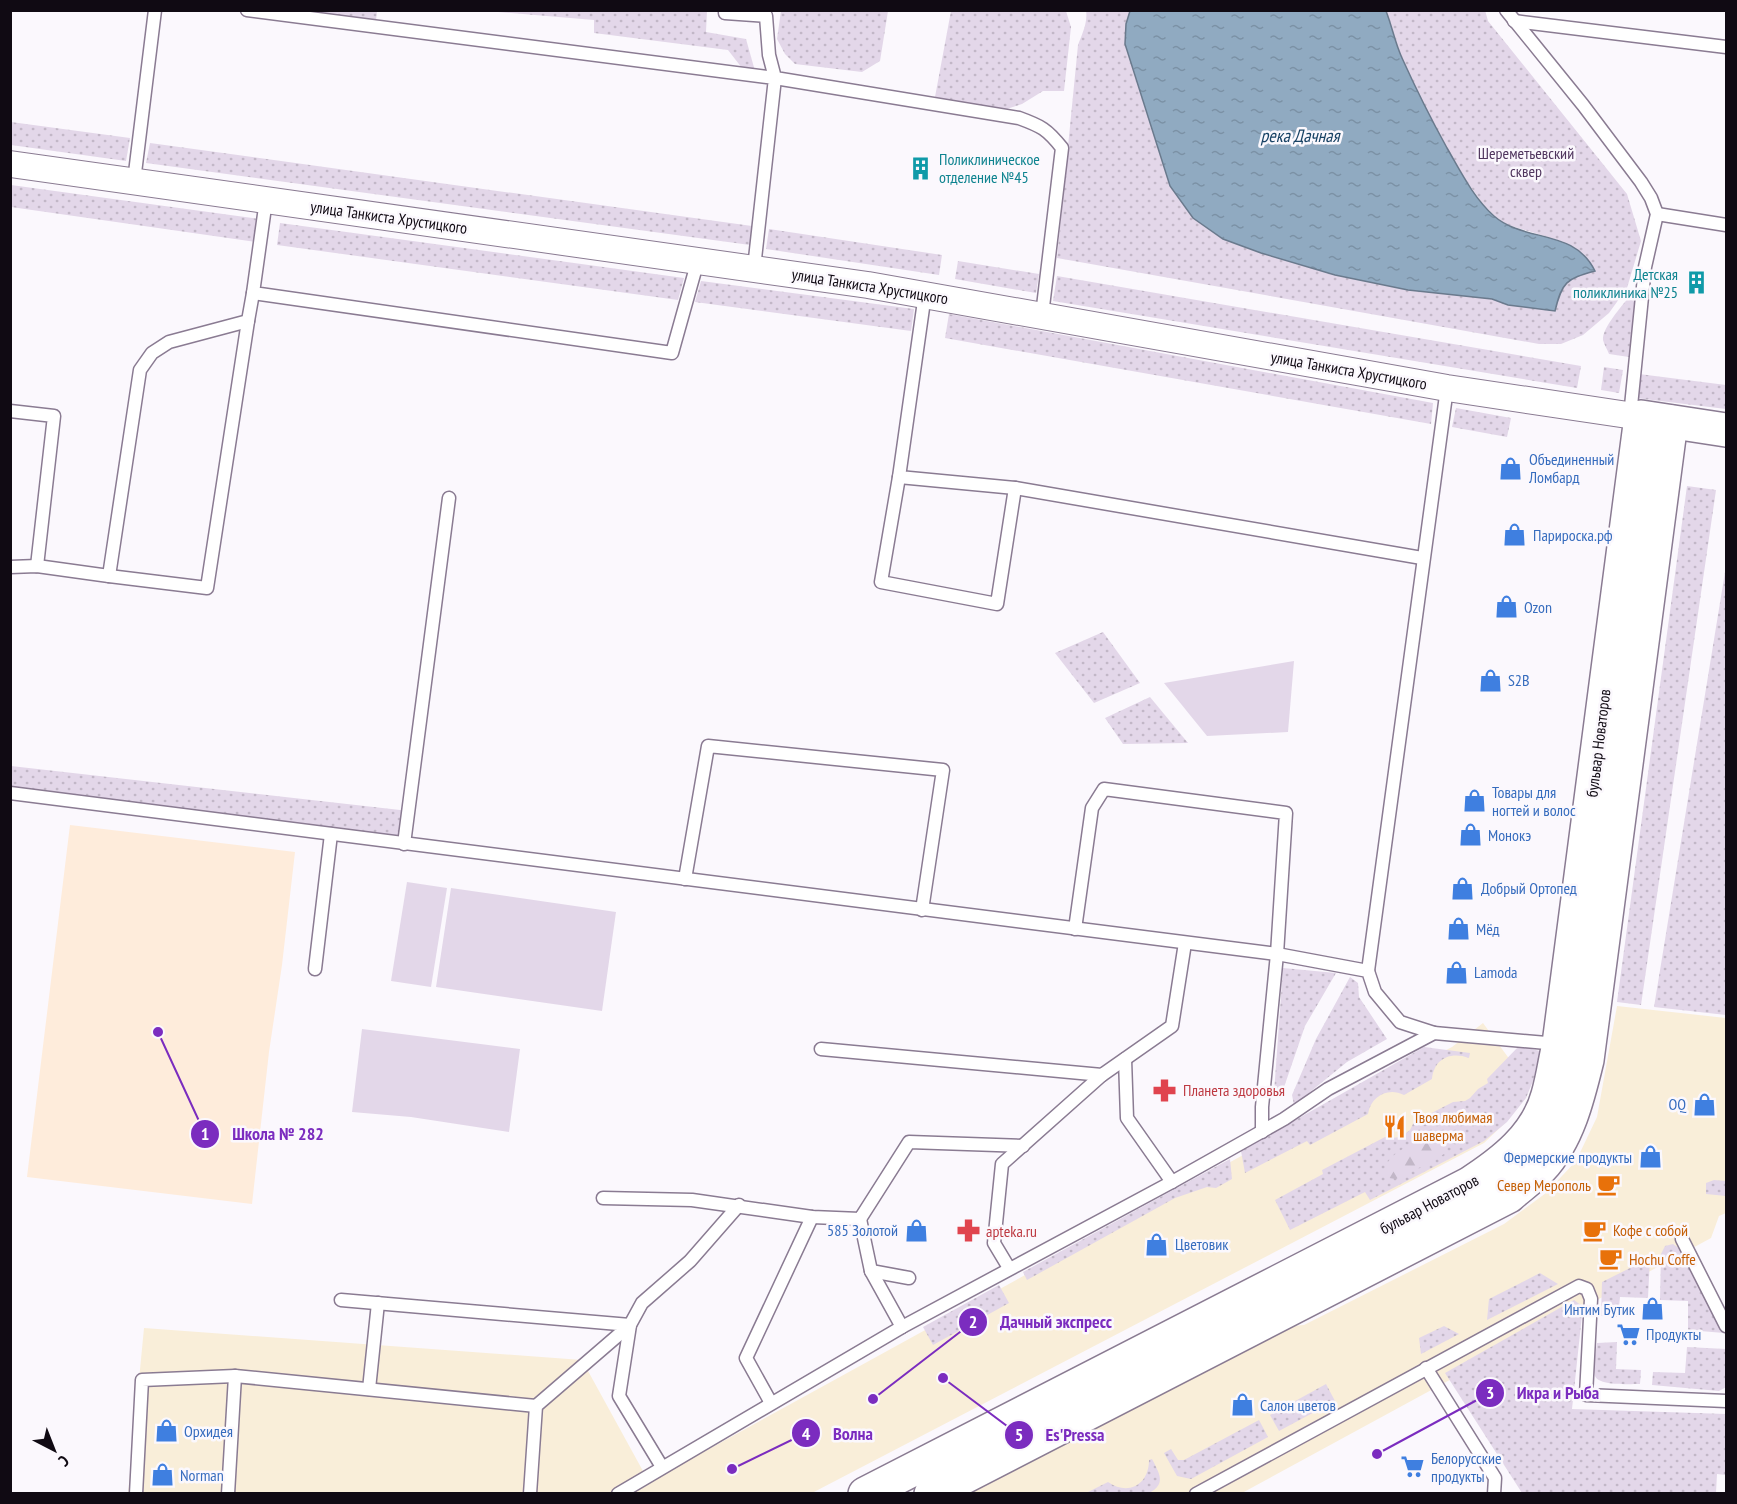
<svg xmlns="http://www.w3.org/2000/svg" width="1737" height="1504" font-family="'PT Sans Narrow',sans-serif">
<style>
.commercial{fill:#f9eed9}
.education{fill:#feecdb}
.grass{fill:url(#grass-dots)}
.forest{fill:url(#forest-firs)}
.pitch{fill:#e3d7e9}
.water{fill:url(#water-ripples);stroke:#6a7a8d;stroke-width:1.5}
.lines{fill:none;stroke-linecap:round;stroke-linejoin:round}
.lane-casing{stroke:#8a7b92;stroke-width:15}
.street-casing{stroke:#8a7b92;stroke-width:28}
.secondary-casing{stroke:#8a7b92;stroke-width:36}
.lane{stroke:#fff;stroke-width:12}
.street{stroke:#fff;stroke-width:26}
.secondary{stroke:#fff;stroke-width:33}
.labels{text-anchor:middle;stroke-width:5;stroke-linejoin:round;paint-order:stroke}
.park-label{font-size:16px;fill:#50355e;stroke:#fbf8fd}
.culture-label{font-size:16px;fill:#0d838f;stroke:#fbf8fd;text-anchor:start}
.street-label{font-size:16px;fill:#100a13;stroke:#fbf8fd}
.shop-label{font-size:16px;fill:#366cbe;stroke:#fbf8fd;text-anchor:start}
.health-label{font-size:16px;fill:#be3a42;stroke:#fbf8fd;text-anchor:start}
.food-label{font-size:16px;fill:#c56008;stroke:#fbf8fd;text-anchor:start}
.water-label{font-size:18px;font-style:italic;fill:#194365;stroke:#fbf8fd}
.leader{fill:none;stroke:#7b2cbf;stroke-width:2}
.callout-dot{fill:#7b2cbf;stroke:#fbf8fd;stroke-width:2}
.mark-label{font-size:18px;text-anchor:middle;font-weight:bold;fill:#fff}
.callout-label{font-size:18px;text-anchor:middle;font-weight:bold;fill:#7b2cbf;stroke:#fbf8fd;stroke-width:5;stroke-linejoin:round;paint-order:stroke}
</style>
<defs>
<pattern id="grass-dots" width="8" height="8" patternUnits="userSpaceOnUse" patternTransform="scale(1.5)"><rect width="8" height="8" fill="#e3d7e9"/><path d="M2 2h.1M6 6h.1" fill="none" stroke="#c2b7c7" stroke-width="1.8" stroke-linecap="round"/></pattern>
<pattern id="forest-firs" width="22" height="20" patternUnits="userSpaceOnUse" patternTransform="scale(1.5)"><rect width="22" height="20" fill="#e3d7e9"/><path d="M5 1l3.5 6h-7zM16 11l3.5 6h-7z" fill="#c2b7c7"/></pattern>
<pattern id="water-ripples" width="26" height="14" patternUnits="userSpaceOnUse" patternTransform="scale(1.5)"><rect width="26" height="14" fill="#90aac1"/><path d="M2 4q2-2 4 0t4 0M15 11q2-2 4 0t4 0" fill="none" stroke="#7b91a5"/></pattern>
</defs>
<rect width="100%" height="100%" fill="#fbf8fd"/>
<g class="commercial">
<path d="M1617 1006 1726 1018V1213L1719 1216 1711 1238 1242 1493 947 1494 1267 1328 1304 1325 1504 1224 1546 1193 1576 1161 1597 1117Z"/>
<path d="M1483 1023 1524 1079 1505 1123 1484 1143 812 1493 128 1494 144 1328 582 1360 649 1482 1254 1149 1452 1047Z"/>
</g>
<path class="education" d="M70 825 295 852 282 965 269 1052 252 1204 27 1177Z"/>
<g class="grass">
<path d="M1086 10 1130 11 1126 24 1125 44 1170 186 1193 218 1223 239 1261 253 1335 275 1408 290 1492 299 1508 305 1555 310 1560 289 1574 276 1564 242 1508 225 1496 217 1483 204 1460 172 1434 125 1401 57 1386 11 1485 10 1488 21 1627 194 1641 241 1627 288 1609 313 1583 335 1561 344H1539L1057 258 1078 45C1082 34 1088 23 1086 10Z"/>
<path d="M307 11H377L376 21Z"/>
<path d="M486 11H707L706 32 746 39 755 71 742 68 728 50 594 33V20Z"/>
<path d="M781 11H888L880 61 862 72 795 64 785 54 777 39Z"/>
<path d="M951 11H1066L1071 27 1064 91H1043L1022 104 1004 110 935 97Z"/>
<path d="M11 122 130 138 126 161 11 145Z"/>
<path d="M150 143 752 226 750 245 146 163Z"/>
<path d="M11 185 259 219 256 242 11 207Z"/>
<path d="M280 223 684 278 678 300 277 245Z"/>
<path d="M769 229 942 255 939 275 766 249Z"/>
<path d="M958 261 1039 274 1036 293 955 279Z"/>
<path d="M1057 276 1581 366 1577 388 1053 301Z"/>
<path d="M701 281 914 309 911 331 695 302Z"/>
<path d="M1629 297 1635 298 1629 357 1609 354C1607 349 1604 344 1603 340 1602 328 1622 306 1629 297Z"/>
<path d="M949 314 1433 403 1431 424 945 338Z"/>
<path d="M1604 367 1623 370 1619 393 1601 390Z"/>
<path d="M1639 374 1726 385V409L1636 398Z"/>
<path d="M1456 408 1511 418 1507 437 1452 427Z"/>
<path d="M1687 486 1716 490 1641 1005 1617 1002Z"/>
<path d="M1726 566V1015L1654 1007Z"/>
<path d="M1103 632 1140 683 1094 703 1055 653Z"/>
<path d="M1150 697 1188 743 1123 744 1105 718Z"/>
<path d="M11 766 409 811 404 844 11 793Z"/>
<path d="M1283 968 1336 973 1305 1026 1282 1093H1274Z"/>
<path d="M1350 977 1358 983 1359 997 1387 1039 1347 1062 1294 1105 1292 1095 1316 1039Z"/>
<path d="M1519 1046 1540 1051 1533 1081 1526 1098 1507 1122 1484 1141 1370 1200 1365 1192 1290 1230 1275 1200 1323 1174 1322 1170 1385 1137 1391 1138 1401 1137 1410 1130 1414 1122 1453 1102 1465 1101 1470 1098 1478 1089 1488 1083 1487 1079Z"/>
<path d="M1424 1047 1470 1053 1469 1058C1450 1051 1434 1059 1432 1079L1404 1095C1388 1087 1371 1096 1368 1114L1310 1145 1307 1141 1245 1173 1241 1151Z"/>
<path d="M1230 1159 1232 1179 1216 1188 1207 1187 1175 1198 1027 1280 1023 1272Z"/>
<path d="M1714 1180 1726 1181V1196L1706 1194V1183Z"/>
<path d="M1673 1244 1680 1249 1724 1333 1688 1330V1301L1660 1300 1661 1254 1665 1246Z"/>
<path d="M1650 1258 1648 1298 1620 1297 1618 1317 1601 1316 1602 1282Z"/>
<path d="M1540 1273 1558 1284 1487 1320 1489 1299Z"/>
<path d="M999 1285 1009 1303 933 1345 923 1327Z"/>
<path d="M1574 1300 1582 1306V1315L1572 1409 1726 1414V1475L1717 1474 1716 1493H1522L1445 1373Z"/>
<path d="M1444 1326 1459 1334 1421 1354 1419 1338Z"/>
<path d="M1617 1342 1616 1369 1641 1370 1640 1384C1629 1384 1599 1386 1595 1376 1592 1367 1596 1352 1597 1343Z"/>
<path d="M1687 1347 1726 1349V1387L1719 1391 1652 1385 1653 1372 1685 1373Z"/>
<path d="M1326 1384 1335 1401 1279 1431 1270 1415Z"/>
<path d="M1259 1420 1268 1437 1191 1479 1177 1476 1164 1453 1171 1449 1178 1460H1184Z"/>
<path d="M1152 1459C1159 1473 1167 1484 1149 1493H1086L1108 1482C1128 1496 1149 1485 1149 1460Z"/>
</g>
<path class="forest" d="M1428 1138 1440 1140 1445 1148V1153L1437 1159 1396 1179 1389 1178 1384 1172C1387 1153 1411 1144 1428 1138Z"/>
<g class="pitch">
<path d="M1294 661 1288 732 1207 736 1164 683Z"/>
<path d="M407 882 447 888 431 987 391 981Z"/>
<path d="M451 888 616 912 602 1011 436 987Z"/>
<path d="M362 1029 520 1049 509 1132 411 1117 352 1112Z"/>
</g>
<path class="water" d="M1130 11H1386C1392 26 1395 43 1402 58 1416 89 1431 119 1447 148 1461 172 1473 197 1494 216 1525 243 1574 228 1595 271 1566 279 1562 282 1555 311L1508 305 1492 299 1408 290 1335 275 1261 253 1223 239 1193 218 1170 186 1125 44 1126 24Z"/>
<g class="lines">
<defs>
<g id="lane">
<path d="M247 10 775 78 754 268"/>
<path d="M1506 10 1583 105 1641 182 1651 198 1657 214 1645 267 1630 416"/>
<path d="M725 13 766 16 769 55 775 78 1019 118C1041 126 1047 129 1062 148L1042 315"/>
<path d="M1514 21 1726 47"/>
<path d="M134 181 155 10"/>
<path d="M266 200 253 293 672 353 698 260"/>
<path d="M1657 214 1726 225"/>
<path d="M925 294 899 477 1015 488 1422 558"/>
<path d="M10 411 54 416 37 566"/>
<path d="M899 477 881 582 997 604 1015 488"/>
<path d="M10 567 37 566 109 576 140 370 152 353 169 342 248 321 253 293"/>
<path d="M109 576 207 588 248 321"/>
<path d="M10 793 1277 954 1368 971 1375 992 1400 1022 1434 1033"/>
<path d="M404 844 449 498"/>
<path d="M685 879 708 746 943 770 922 910"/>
<path d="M1075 929 1092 808 1104 789 1286 813 1277 954 1262 1107V1132"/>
<path d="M315 969 331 834"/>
<path d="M1368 971 1447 388"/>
<path d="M821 1049 1102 1075 1172 1026 1185 943"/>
<path d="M1125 1059 1127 1118 1172 1182"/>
<path d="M603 1198 692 1200 812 1217 860 1219 909 1142 1023 1146"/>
<path d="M860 1219 871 1271 909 1278"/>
<path d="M1682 1239 1726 1326"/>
<path d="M1009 1268 994 1243 1002 1164 1102 1075"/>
<path d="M871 1271 902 1327"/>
<path d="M341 1300 630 1325 536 1406 530 1494"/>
<path d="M1426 1368 1495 1478 1494 1494"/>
<path d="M369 1389 378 1303"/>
<path d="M771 1403 746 1358 812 1217"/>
<path d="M662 1467 619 1396 630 1325 642 1303 690 1261 739 1205"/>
<path d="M136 1494 142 1380 235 1376 536 1406"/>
<path d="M228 1494 235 1376"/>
<path d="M618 1494 902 1327 1172 1182 1284 1119 1328 1089 1434 1033 1558 1044"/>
<path d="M1196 1494 1579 1286 1587 1289 1591 1299 1586 1395 1726 1401"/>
</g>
<path id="street" d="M10 164 868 285 1447 388 1641 417"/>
<g id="secondary">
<path d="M865 1494 1469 1184C1503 1162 1537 1136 1548 1095 1553 1078 1555 1061 1559 1044L1641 417 1726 430"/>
<path d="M931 1494 1509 1196C1519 1187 1532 1178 1541 1168 1568 1139 1578 1097 1587 1060L1671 422"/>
</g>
</defs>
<use href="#lane" class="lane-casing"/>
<use href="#street" class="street-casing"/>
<use href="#secondary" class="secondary-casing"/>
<use href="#lane" class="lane"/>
<use href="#street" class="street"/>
<use href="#secondary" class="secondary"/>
</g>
<defs>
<symbol id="building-bare" viewBox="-9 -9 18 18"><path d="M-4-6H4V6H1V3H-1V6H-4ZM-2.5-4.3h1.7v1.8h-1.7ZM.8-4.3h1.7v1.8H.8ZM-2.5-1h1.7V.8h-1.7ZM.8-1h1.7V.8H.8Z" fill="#0f9aa8" stroke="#fbf8fd" stroke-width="2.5" paint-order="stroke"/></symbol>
<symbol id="shop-bare" viewBox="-9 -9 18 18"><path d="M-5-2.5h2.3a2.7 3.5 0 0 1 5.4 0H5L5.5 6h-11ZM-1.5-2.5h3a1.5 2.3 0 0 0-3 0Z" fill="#3f7fe0" stroke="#fbf8fd" stroke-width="2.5" paint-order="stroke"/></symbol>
<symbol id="pharmacy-bare" viewBox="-9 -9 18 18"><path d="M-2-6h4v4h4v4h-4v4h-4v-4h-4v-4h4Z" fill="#e0444e" stroke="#fbf8fd" stroke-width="2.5" paint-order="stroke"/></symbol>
<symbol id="restaurant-bare" viewBox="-9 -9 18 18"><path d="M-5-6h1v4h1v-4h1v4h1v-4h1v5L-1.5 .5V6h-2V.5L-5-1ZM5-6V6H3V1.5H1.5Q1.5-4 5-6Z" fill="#e8710a" stroke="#fbf8fd" stroke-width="2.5" paint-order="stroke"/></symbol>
<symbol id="cafe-bare" viewBox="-9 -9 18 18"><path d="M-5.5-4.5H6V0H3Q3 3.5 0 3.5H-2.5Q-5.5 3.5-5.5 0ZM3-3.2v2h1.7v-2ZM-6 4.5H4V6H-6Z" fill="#e8710a" stroke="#fbf8fd" stroke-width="2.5" paint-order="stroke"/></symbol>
<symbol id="supermarket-bare" viewBox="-9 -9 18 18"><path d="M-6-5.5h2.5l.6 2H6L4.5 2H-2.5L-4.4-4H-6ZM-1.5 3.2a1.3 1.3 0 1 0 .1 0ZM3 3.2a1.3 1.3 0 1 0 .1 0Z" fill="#3f7fe0" stroke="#fbf8fd" stroke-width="2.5" paint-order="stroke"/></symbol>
</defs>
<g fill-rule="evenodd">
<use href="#building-bare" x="904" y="152" width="33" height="33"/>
<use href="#building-bare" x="1680" y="266" width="33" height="33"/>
<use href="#shop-bare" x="1494" y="452" width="33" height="33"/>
<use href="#shop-bare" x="1498" y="518" width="33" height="33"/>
<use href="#shop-bare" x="1490" y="590" width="33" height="33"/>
<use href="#shop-bare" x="1474" y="664" width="33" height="33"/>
<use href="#shop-bare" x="1458" y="784" width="33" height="33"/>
<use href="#shop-bare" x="1454" y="818" width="33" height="33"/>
<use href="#shop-bare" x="1446" y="872" width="33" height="33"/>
<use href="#shop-bare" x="1442" y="912" width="33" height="33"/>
<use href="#shop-bare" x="1440" y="956" width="33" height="33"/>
<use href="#pharmacy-bare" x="1148" y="1074" width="33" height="33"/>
<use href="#shop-bare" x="1688" y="1088" width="33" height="33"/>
<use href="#restaurant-bare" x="1378" y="1110" width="33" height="33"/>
<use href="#shop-bare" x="1634" y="1140" width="33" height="33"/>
<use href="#cafe-bare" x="1592" y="1168" width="33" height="33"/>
<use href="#shop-bare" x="900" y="1214" width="33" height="33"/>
<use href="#cafe-bare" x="1578" y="1214" width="33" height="33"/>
<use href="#pharmacy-bare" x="952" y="1214" width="33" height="33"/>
<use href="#shop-bare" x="1140" y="1228" width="33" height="33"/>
<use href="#cafe-bare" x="1594" y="1242" width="33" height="33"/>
<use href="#shop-bare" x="1636" y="1292" width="33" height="33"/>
<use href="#supermarket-bare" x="1612" y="1318" width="33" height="33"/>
<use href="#shop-bare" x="1226" y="1388" width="33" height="33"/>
<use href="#shop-bare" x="150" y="1414" width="33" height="33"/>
<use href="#supermarket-bare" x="1396" y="1450" width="33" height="33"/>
<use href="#shop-bare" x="146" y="1458" width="33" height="33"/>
</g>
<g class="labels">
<g class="park-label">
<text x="1526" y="159">Шереметьевский<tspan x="1526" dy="18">сквер</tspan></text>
</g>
<g class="culture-label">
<text x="939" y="165">Поликлиническое<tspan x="939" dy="18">отделение №45</tspan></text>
<text x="1678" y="280" text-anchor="end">Детская<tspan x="1678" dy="18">поликлиника №25</tspan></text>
</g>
<g class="street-label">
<text transform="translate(389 217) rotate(8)" y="6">улица Танкиста Хрустицкого</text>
<text transform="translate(870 286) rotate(9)" y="6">улица Танкиста Хрустицкого</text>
<text transform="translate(1349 370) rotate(10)" y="6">улица Танкиста Хрустицкого</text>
<text transform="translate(1598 743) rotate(-83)" y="6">бульвар Новаторов</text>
<text transform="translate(1429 1204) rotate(-28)" y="6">бульвар Новаторов</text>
</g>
<g class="shop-label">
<text x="1529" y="465">Объединенный<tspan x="1529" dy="18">Ломбард</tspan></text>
<text x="1533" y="541">Парироска.рф</text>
<text x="1524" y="613">Ozon</text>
<text x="1508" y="686">S2B</text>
<text x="1492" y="798">Товары для<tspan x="1492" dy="18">ногтей и волос</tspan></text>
<text x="1488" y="841">Монокэ</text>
<text x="1481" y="894">Добрый Ортопед</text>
<text x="1476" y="935">Мёд</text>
<text x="1474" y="978">Lamoda</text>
<text x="1686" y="1110" text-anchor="end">OQ</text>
<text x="1632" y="1163" text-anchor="end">Фермерские продукты</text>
<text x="898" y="1236" text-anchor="end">585 Золотой</text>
<text x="1175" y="1250">Цветовик</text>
<text x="1635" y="1315" text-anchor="end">Интим Бутик</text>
<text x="1646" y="1340">Продукты</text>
<text x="1260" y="1411">Салон цветов</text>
<text x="184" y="1437">Орхидея</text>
<text x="1431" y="1464">Белорусские<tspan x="1431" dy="18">продукты</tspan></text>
<text x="180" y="1481">Norman</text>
</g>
<g class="health-label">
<text x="1183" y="1096">Планета здоровья</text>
<text x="986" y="1237">apteka.ru</text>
</g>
<g class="food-label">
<text x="1413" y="1123">Твоя любимая<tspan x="1413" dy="18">шаверма</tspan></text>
<text x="1591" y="1191" text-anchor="end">Север Мерополь</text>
<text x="1613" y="1236">Кофе с собой</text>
<text x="1629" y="1265">Hochu Coffe</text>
</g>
<g class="water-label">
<text x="1300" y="142">река Дачная</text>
</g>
</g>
<path class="leader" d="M158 1032L205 1134M873 1399L973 1322M1377 1454L1490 1393M732 1469L806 1433M943 1378L1019 1435"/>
<g class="callout-dot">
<circle cx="158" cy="1032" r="6"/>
<circle cx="873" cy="1399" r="6"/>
<circle cx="1377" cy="1454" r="6"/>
<circle cx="732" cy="1469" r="6"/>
<circle cx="943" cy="1378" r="6"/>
<circle cx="205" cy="1134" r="15"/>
<circle cx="973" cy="1322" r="15"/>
<circle cx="1490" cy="1393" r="15"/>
<circle cx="806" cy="1433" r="15"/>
<circle cx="1019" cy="1435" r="15"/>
</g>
<g class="mark-label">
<text x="205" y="1140">1</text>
<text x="973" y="1328">2</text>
<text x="1490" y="1399">3</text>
<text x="806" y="1440">4</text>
<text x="1019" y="1441">5</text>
</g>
<g class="callout-label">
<text x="278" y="1140">Школа № 282</text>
<text x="1056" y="1328">Дачный экспресс</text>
<text x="1558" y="1399">Икра и Рыба</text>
<text x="853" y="1440">Волна</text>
<text x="1075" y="1441">Es'Pressa</text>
</g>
<rect width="1737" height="1504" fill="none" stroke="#100a13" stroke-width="24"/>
<g transform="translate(54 1450) rotate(138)" stroke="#fbf8fd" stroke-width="4.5" paint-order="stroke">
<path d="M0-4.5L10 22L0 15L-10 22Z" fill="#100a13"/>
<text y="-9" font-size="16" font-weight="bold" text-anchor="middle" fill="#100a13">С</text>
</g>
</svg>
